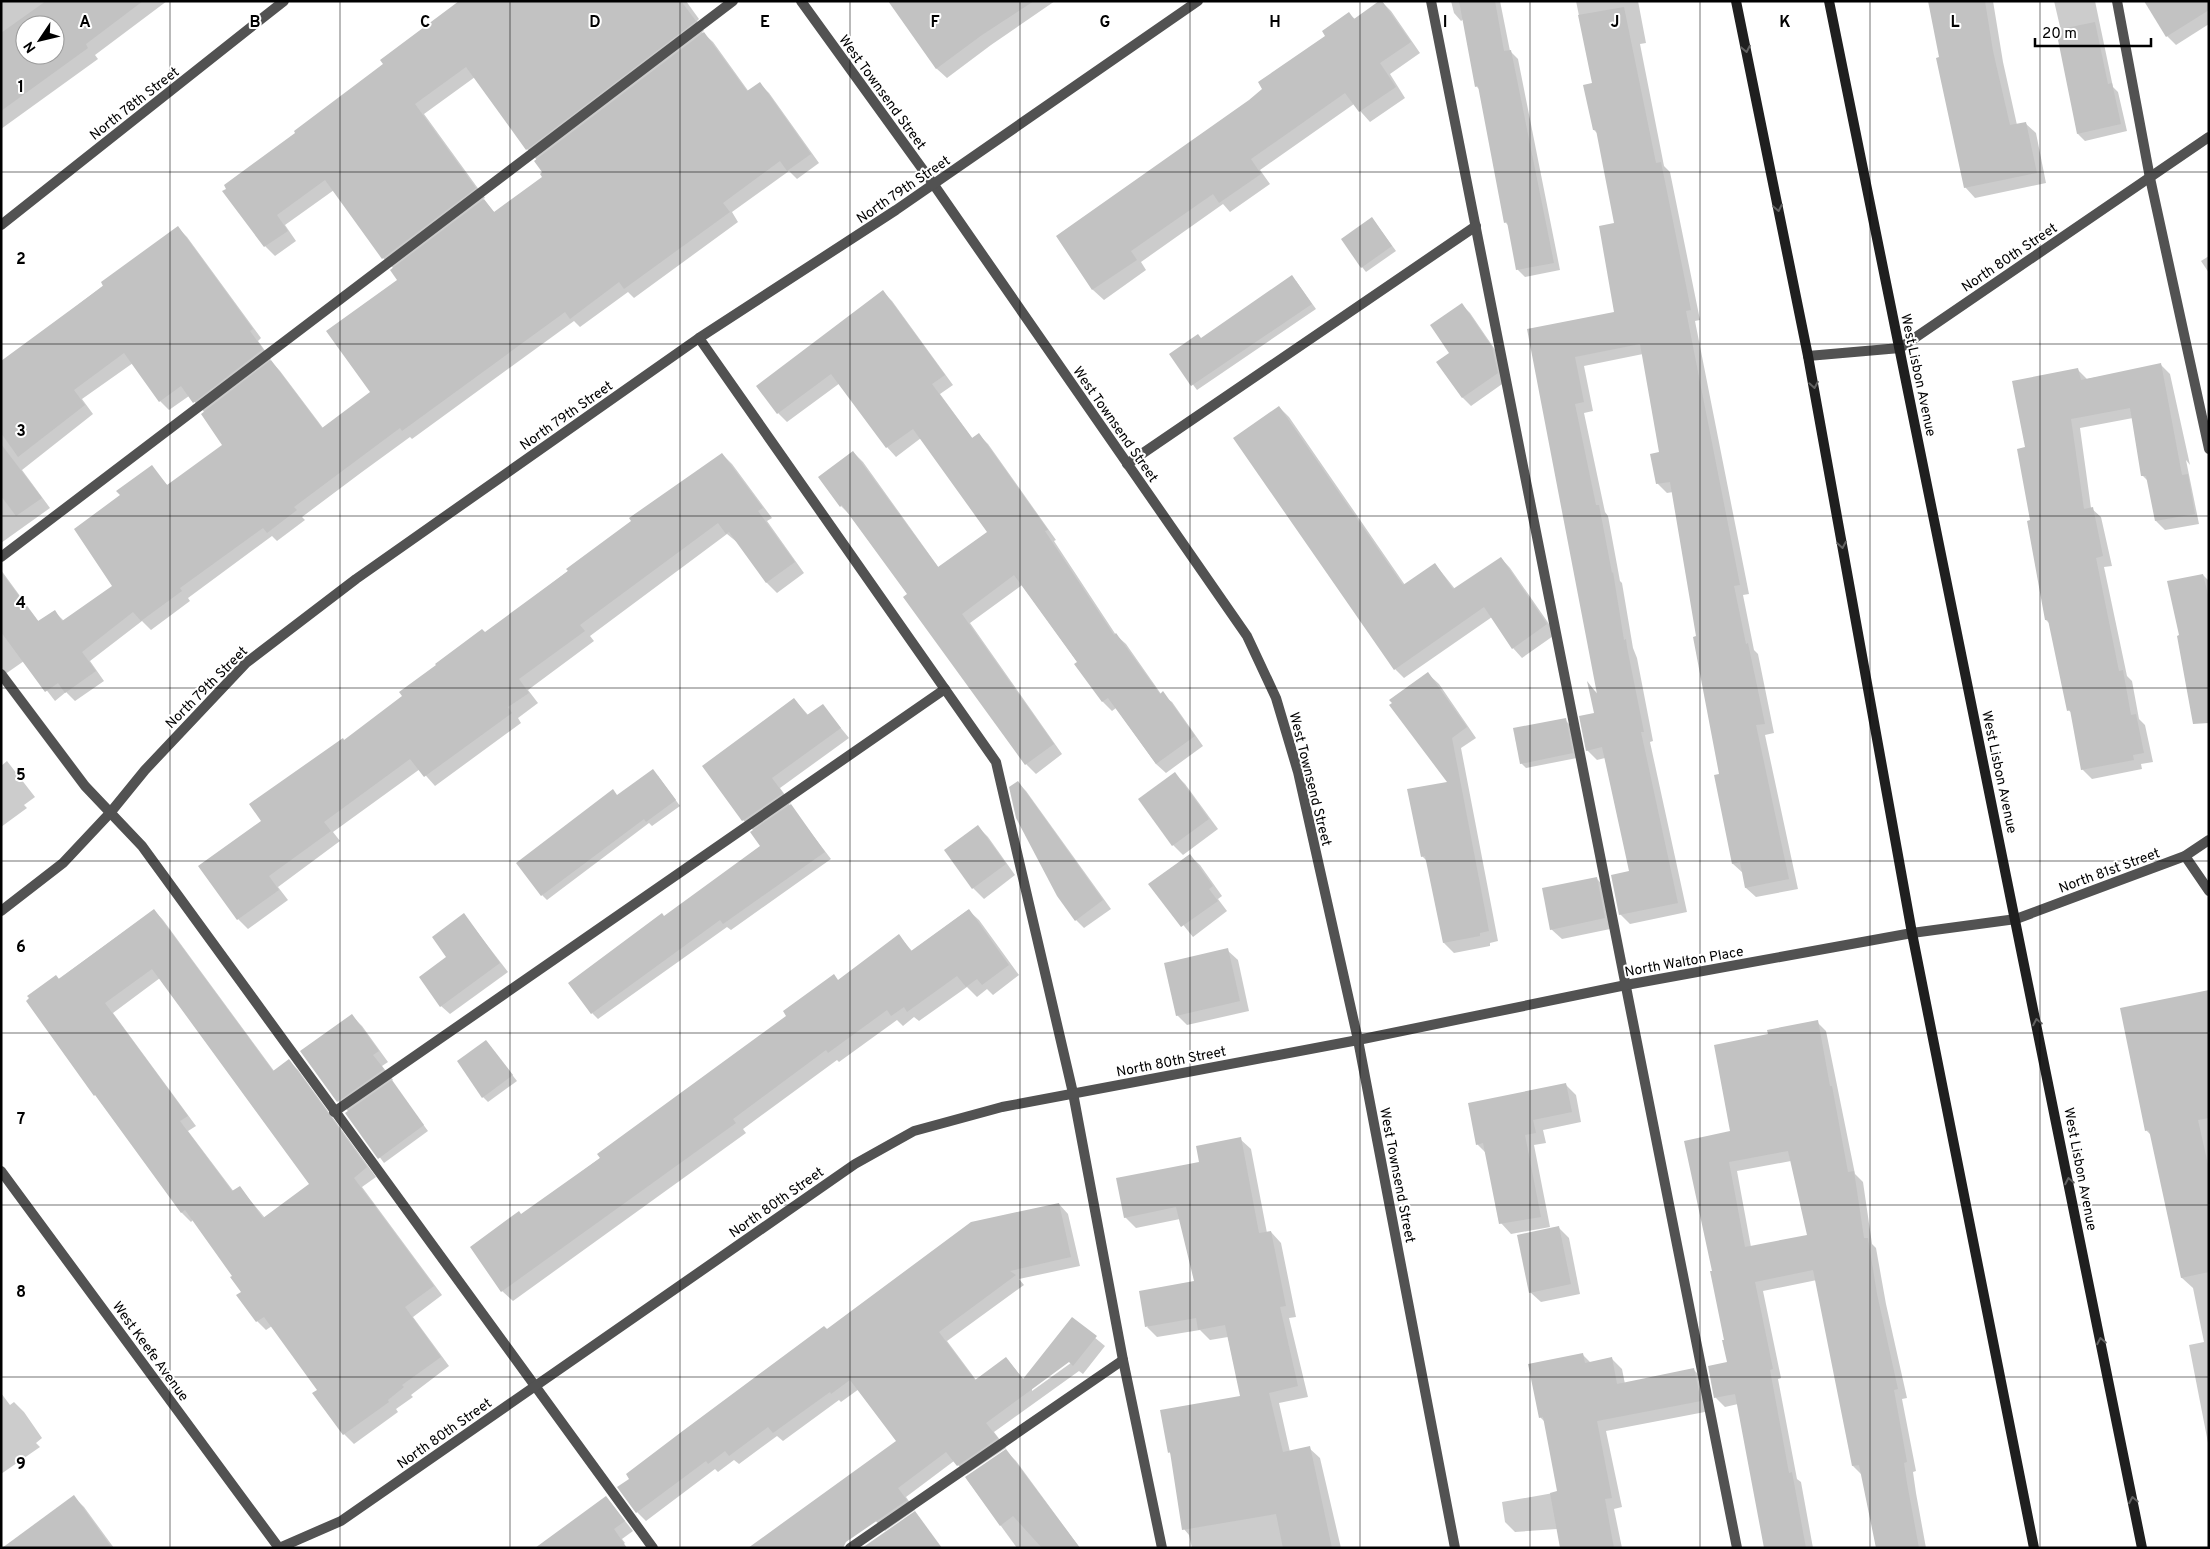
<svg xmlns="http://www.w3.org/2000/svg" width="2210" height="1549" font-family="Overpass,sans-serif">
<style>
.shadow{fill:#0003;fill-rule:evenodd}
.building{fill:#c2c2c2;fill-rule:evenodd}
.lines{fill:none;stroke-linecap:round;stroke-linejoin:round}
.lane{stroke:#525252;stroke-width:10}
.street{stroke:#525252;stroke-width:10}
.secondary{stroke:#1f1f1f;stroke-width:10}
.oneway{stroke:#626262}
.grid{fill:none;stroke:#000;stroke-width:1;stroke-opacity:0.55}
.labels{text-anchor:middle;stroke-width:4;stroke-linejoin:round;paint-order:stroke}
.street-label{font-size:14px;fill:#000;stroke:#fff}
.grid-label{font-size:16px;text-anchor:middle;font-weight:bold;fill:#000;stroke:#fff;stroke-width:4;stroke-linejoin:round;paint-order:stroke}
</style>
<rect width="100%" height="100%" fill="#fff"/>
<g class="shadow">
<path d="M1 1H167L95 55 98 59 1 129ZM25 25H55V55H25Z"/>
<path d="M462 1H686L699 19 697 21 704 31 702 32 713 42 749 92 760 84 769 93 819 163 797 179 789 171 732 212 738 222 634 298 628 292 580 327 574 321 412 439 410 437 362 472 302 517 305 520 277 541 272 536 188 598 190 601 151 630 142 621 90 661 104 681 75 701 66 692 55 701 24 661 1 677V570L39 622 54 611 64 621 114 586 121 496 152 467 168 486 224 445 205 413 189 396 169 410 160 401 133 363 82 399 93 414 22 470 50 508 1 543V364L178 228 187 237 261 338 258 341 271 359 270 360 280 371 323 428 372 393 399 280 394 269 383 258 334 190 285 225 296 241 275 256 265 246 224 192ZM475 77 527 149 537 160 544 173V177L495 213 483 199 485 198 424 114Z"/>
<path d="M911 1H1055L991 45 947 78 937 69 897 12Z"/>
<path d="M1381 1 1391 11 1420 53 1390 74 1405 98 1370 122 1354 104 1260 170 1270 184 1230 212 1223 204 1141 262 1146 270 1104 300 1093 290 1058 236 1250 101 1326 36 1349 14 1355 19Z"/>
<path d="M1451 1H1500L1510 51 1518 59 1560 270 1525 277 1517 269 1509 226 1505 222 1480 90 1476 86 1464 19 1461 21 1454 13Z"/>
<path d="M1576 1H1638L1646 43 1640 44 1664 166 1670 172 1700 320 1695 321 1749 594 1743 595 1754 650 1758 654 1774 733 1765 735 1798 889 1756 897 1746 888 1743 873 1733 864 1721 775 1673 492 1667 493 1657 483 1660 453 1643 354 1584 366 1593 411 1584 413 1605 512 1608 516 1620 581 1622 583 1633 648 1637 658 1653 741 1650 742 1687 912 1630 924 1620 914 1630 872 1605 758 1597 760 1587 750 1596 714 1589 685 1598 694 1529 330 1615 313V224L1599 135 1594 130 1593 84Z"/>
<path d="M1930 1H1993L2003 62 2017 125 2025 123 2036 133 2046 183 1975 198 1965 187Z"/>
<path d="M2054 1H2095L2113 87 2118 92 2127 131 2085 141 2078 134 2058 31H2061Z"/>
<path d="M2145 1H2209V24L2176 45 2167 36Z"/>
<path d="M1372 218 1396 251 1366 272 1362 267Z"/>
<path d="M2209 256V273L2201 261Z"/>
<path d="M1296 281 1316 309 1197 390 1170 354 1202 339Z"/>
<path d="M883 292 892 301 953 385 940 394 973 439 979 435 988 444 1056 540 1054 541 1116 635 1126 644 1161 694 1172 702 1203 746 1166 773 1156 764 1116 708 1112 711 1103 702 1076 664 1078 663 1022 585 970 623 1062 754 1036 774 1026 764 905 598 909 595 850 515 841 506 853 452 863 462 939 568 989 532 921 438 896 457 887 447 840 383 787 422 778 413Z"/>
<path d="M1462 305 1470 313 1500 357 1505 382 1471 406 1463 398 1438 362 1451 353Z"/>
<path d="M2161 365 2170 374 2190 465 2186 460 2199 524 2165 530 2156 521 2149 482 2143 476 2133 418 2080 428 2091 508 2101 517 2112 566 2104 567 2127 676 2132 681 2139 719 2145 725 2153 762 2141 764 2142 769 2092 779 2082 769 2072 713 2068 710 2050 624 2046 620 2031 521 2027 448 2078 370 2087 379Z"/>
<path d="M1279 407 1289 417 1405 585 1435 564 1455 589 1501 558 1510 568 1556 634 1522 658 1513 648 1492 617 1404 678 1395 669Z"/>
<path d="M722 454 732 464 772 518 767 521 804 573 777 593 767 583 738 543 727 534 590 636 594 641 528 690 538 703 518 718 521 723 435 786 420 769 333 832 340 841 278 887 288 900 248 929 238 919 200 867 263 821 344 741Z"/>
<path d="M2203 575 2208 580 2209 585V708L2180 636Z"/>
<path d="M1428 674 1439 684 1476 738 1461 748 1498 941 1490 943V946L1454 953 1444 943 1428 862 1422 856 1449 782Z"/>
<path d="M794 699 809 716 823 706 849 738 780 788 791 803 789 804 831 859 731 930 727 927 598 1019 592 1013 664 917 761 846 754 831 743 820 704 766Z"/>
<path d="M1565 720 1570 725 1577 758 1526 768 1521 763Z"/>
<path d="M7 761 35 797 24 805 27 808 1 827V766Z"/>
<path d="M1175 774 1185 784 1218 829 1183 855 1173 845Z"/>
<path d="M658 776 680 806 652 826 649 823 547 900 542 895 618 796Z"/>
<path d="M1018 783 1026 791 1111 909 1084 928 1076 920Z"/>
<path d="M978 827 988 837 1015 875 984 899 973 888 946 850Z"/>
<path d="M1189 855 1200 865 1222 896 1218 899 1227 911 1193 937 1150 884Z"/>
<path d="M1597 879 1607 889 1615 928 1562 939 1551 929Z"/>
<path d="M154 910 163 920 274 1071 289 1061 298 1070 376 1177 362 1187 442 1295 413 1317 449 1366 411 1395 413 1397 396 1409 398 1412 354 1444 344 1434 314 1394 319 1390 272 1326 266 1330 257 1321 234 1276 193 1220 191 1222 182 1213 28 1001ZM160 978 311 1184 265 1218 240 1188 234 1192 188 1131 196 1126 113 1013Z"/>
<path d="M968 910 979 920 1019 975 993 995 987 989 977 997 967 987 919 1021 914 1017 903 1026 897 1020 839 1062 837 1060 743 1129 746 1133 513 1301 502 1291 522 1216 899 936 912 951Z"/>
<path d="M464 915 508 972 450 1014 441 1006 448 957Z"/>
<path d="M1227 950 1238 960 1249 1011 1187 1025 1177 1015Z"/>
<path d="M2209 991V1448L2189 1345 2204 1342 2193 1288 2182 1278 2152 1136 2146 1130Z"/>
<path d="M352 1016 362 1026 388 1062 382 1066 393 1080 391 1081 428 1131 384 1163 347 1113 349 1112 338 1101Z"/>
<path d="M1817 1022 1826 1031 1855 1174 1863 1182 1872 1244 1876 1248 1886 1304 1907 1398 1902 1399 1916 1471 1913 1472 1916 1493 1926 1548H1877L1862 1475 1853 1466 1817 1280 1763 1291 1781 1378 1778 1379 1797 1479 1801 1482 1813 1548H1765L1738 1404 1725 1407 1716 1398 1709 1367 1728 1363 1714 1272 1732 1132 1769 1035ZM1791 1161 1808 1236 1751 1247 1737 1171Z"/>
<path d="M486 1041 517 1081 488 1102 483 1097Z"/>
<path d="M1566 1085 1576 1095 1581 1122 1543 1130 1546 1143 1534 1145 1550 1227 1511 1234 1501 1223 1486 1153 1477 1144Z"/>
<path d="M1240 1139 1251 1149 1267 1233 1271 1232 1281 1243 1296 1317 1289 1318 1308 1397 1279 1403 1290 1452 1309 1448 1320 1458 1341 1548H1192L1189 1535 1184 1529 1172 1455 1169 1452 1241 1397 1228 1337 1210 1340 1200 1330 1157 1337 1147 1327 1196 1282 1180 1219 1136 1228 1125 1217 1200 1163Z"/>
<path d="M1059 1204 1068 1214 1080 1266 1019 1279 1024 1285 947 1341 976 1380 1006 1358 1024 1380 1072 1319 1105 1346 1083 1374 1079 1371 994 1432 1006 1448 967 1474 954 1461 906 1497 915 1510 885 1531 873 1518 898 1441 859 1389 841 1402 839 1400 783 1441 777 1436 739 1464 734 1460 718 1472 715 1469 646 1521 637 1512 827 1330ZM1073 1358 1075 1360 1032 1391V1388Z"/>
<path d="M1559 1228 1569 1238 1580 1294 1541 1302 1530 1292Z"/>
<path d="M1582 1354 1591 1363 1612 1359 1622 1369 1625 1384 1694 1370 1704 1380 1710 1411 1606 1431 1622 1507 1614 1509 1622 1548H1576L1572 1528 1515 1532 1505 1522 1502 1502 1559 1492 1545 1422 1540 1417Z"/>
<path d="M1 1393 10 1405 14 1402 24 1412 42 1438 36 1443 40 1447 1 1474Z"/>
<path d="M1006 1451 1016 1461 1080 1548H1017L966 1478Z"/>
<path d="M74 1497 84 1507 114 1548H48Z"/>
<path d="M606 1497 633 1531 622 1539 625 1543 619 1548H537Z"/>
</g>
<g class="building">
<path d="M46 1H143L86 44 88 48 1 111V33ZM25 25H55V55H25Z"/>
<path d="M459 1H681L696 21 526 150 466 67 415 104 476 188 382 259 325 180 277 215 288 231 264 247 222 191 226 189 224 185 295 133 294 131 383 64 380 60Z"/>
<path d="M888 1H1034L982 35 936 69Z"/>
<path d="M1379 1H1382L1411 42 1380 63 1396 87 1359 112 1345 93 1251 159 1261 174 1219 203 1213 194 1131 251 1137 260 1092 290 1056 236 1249 100 1262 89 1258 82 1325 36 1322 31 1349 12 1354 19Z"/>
<path d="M1459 1H1495L1504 51 1511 50 1554 263 1516 270 1507 222 1504 223 1478 86 1475 87Z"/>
<path d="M1928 1H1985L1993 51 2010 125 2026 122 2037 173 1964 188 1936 58 1939 57Z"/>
<path d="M2144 1H2209V10L2166 37Z"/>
<path d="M1624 7 1656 163 1661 162 1691 310 1686 311 1740 585 1734 586 1746 644 1748 643 1765 724 1756 725 1789 879 1745 888 1740 862 1732 864 1714 775 1719 774 1693 637 1696 636 1670 482 1656 484 1650 454 1659 452 1640 344 1575 357 1584 402 1575 404 1596 505H1599L1612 573 1613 572 1624 640 1626 639 1627 647 1644 732H1641L1678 903 1619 915 1611 875 1629 871 1602 747 1586 751 1579 716 1594 713 1587 681 1597 694 1527 329 1614 312 1599 226 1614 223 1596 130H1593L1583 85 1592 83 1578 15Z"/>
<path d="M2095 22 2108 84 2112 83 2121 124 2077 134 2056 30Z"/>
<path d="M704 32 747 91 760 82 811 154 787 171 780 161 723 203 730 212 624 289 619 282 570 319 565 312 402 431 400 428 353 463 294 507 297 510 267 533 263 528 180 588 182 591 141 621 133 612 82 652 96 671 65 693 58 683 45 692 1 632V572L38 621 55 610 62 621 112 586 74 529 120 495 116 491 152 465 167 485 222 445 201 414 271 360 322 428 370 392 326 331 397 280 390 270 484 199 494 212 542 177 540 174 542 172 534 161Z"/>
<path d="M1372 217 1392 246 1361 268 1341 239Z"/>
<path d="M178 226 253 329 250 331 263 349 193 403 181 386 159 402 124 353 74 390 85 405 18 457 1 433V361L103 286 101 282Z"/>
<path d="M1292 275 1312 304 1191 386 1169 354 1198 334 1201 338Z"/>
<path d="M883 290 945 375 932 384 972 438 979 433 1048 530 1045 531 1114 635 1116 633 1160 694 1163 691 1195 736 1156 764 1108 698 1102 702 1074 664 1077 662 1014 575 962 614 1054 744 1025 765 903 597 907 594 842 505 840 507 818 477 853 451 938 567 987 532 913 429 886 448 831 374 777 414 756 386Z"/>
<path d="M1462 303 1492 347 1498 373 1462 398 1436 362 1449 353 1430 325Z"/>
<path d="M2161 363 2182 475 2188 474 2195 514 2155 521 2146 476H2141L2130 408 2071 419 2084 509 2093 507 2103 556 2096 558 2119 671 2123 670 2131 715 2136 714 2144 753 2133 755 2134 760 2081 770 2070 710 2067 711 2048 620H2045L2027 521 2030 520 2017 449 2025 447 2012 381 2078 368 2081 380Z"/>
<path d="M1279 406 1403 585 1435 563 1453 589 1501 557 1547 624 1512 649 1484 607 1394 670 1233 438Z"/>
<path d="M1 444 42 498 16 516 1 496Z"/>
<path d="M722 453 763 508 758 511 795 562 766 583 729 532 726 534 718 523 580 625 585 631 519 679 529 693 508 707 512 713 424 777 410 759 324 822 331 831 269 876 279 890 237 920 198 866 261 821 249 804 343 738 344 740 402 696 399 692 436 665 435 664 482 629 485 632 568 571 566 569 631 521 629 518Z"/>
<path d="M2203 574 2209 599V723L2193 724 2177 636 2179 635 2167 581Z"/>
<path d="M1428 672 1467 727 1452 738 1489 931 1480 933V936L1443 943 1425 856 1421 857 1407 789 1447 782 1389 705 1392 703 1389 700Z"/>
<path d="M794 698 807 715 823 704 841 728 772 778 783 793 742 821 702 766Z"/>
<path d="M1566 718 1573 753 1520 764 1513 728Z"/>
<path d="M653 769 676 800 646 822 644 819 541 896 516 863 613 789 617 795Z"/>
<path d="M1175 772 1209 819 1172 846 1138 799Z"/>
<path d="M1018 781 1103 900 1075 921 1057 896 1016 818 1009 787Z"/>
<path d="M791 804 825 852 723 924 720 920 591 1014 568 983 662 913 664 916 760 846 750 832Z"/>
<path d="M978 825 1006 864 972 889 944 850Z"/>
<path d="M1190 854 1213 886 1209 889 1218 901 1181 927 1148 884Z"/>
<path d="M1597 877 1605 918 1550 930 1542 888Z"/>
<path d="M154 909 273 1071 289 1059 367 1167 354 1178 434 1286 405 1307 441 1357 402 1385 404 1387 388 1400 389 1402 343 1435 312 1393 317 1390 264 1317 256 1322 236 1295 241 1292 230 1277 232 1276 185 1210 181 1213 95 1095 94 1096 26 1001 29 998 27 996 56 975 59 979ZM152 969 309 1184 263 1218 240 1186 232 1191 180 1121 188 1116 105 1003Z"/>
<path d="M969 909 1009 965 982 985 977 979 966 987 957 976 907 1012 904 1007 891 1016 887 1010 828 1053 826 1050 733 1119 736 1123 501 1292 470 1247 519 1211 521 1214 600 1158 597 1154 786 1016 783 1011 834 974 838 980 899 934 911 951Z"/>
<path d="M464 913 500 963 440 1007 419 977 446 957 432 937Z"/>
<path d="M1228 948 1240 1001 1176 1016 1164 963Z"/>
<path d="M2209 990V1118L2198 1120 2209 1169V1272L2181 1278 2149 1130 2145 1131 2120 1008Z"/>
<path d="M352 1014 379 1051 373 1055 384 1069 337 1102 300 1051Z"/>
<path d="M1818 1020 1830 1086H1832L1848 1172 1854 1171 1864 1238H1868L1877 1294 1898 1389 1894 1390 1907 1462 1904 1463 1907 1483 1919 1548H1876L1859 1465 1852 1466 1813 1270 1755 1282 1773 1369 1770 1370 1789 1473 1792 1472 1806 1548H1764L1735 1394 1714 1398 1708 1366 1727 1362 1722 1340H1724L1710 1271H1712L1684 1141 1730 1131 1714 1045 1768 1034 1767 1030ZM1788 1151 1807 1235 1745 1247 1729 1162Z"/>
<path d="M486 1040 513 1075 482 1098 457 1061Z"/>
<path d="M392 1080 424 1125 378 1159 345 1113Z"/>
<path d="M1566 1083 1572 1112 1533 1120 1536 1133 1525 1135 1541 1217 1499 1224 1483 1143 1476 1145 1468 1103Z"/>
<path d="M1241 1137 1259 1233 1271 1231 1286 1306 1280 1307 1298 1386 1269 1393 1283 1452 1310 1446 1332 1548H1283L1276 1514 1182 1530 1170 1452 1168 1453 1160 1410 1240 1396 1225 1325 1198 1330 1196 1318 1145 1327 1139 1291 1194 1281 1176 1207 1124 1218 1116 1178 1199 1162 1196 1146Z"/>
<path d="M1059 1203 1071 1257 1010 1271 1016 1275 939 1332 975 1380 1006 1357 1023 1379 1072 1317 1097 1336 1073 1366 1069 1362 986 1423 998 1438 957 1466 946 1452 898 1488 907 1500 846 1542 843 1548H748L896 1441 850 1380 831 1394 830 1392 773 1433 768 1427 729 1456 725 1451 708 1464 706 1461 636 1513 617 1487 629 1479 626 1474 684 1430 824 1326 827 1329 971 1222Z"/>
<path d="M1559 1226 1571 1284 1529 1293 1517 1235Z"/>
<path d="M1583 1353 1585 1363 1612 1357 1617 1384 1694 1368 1701 1401 1597 1421 1612 1498 1605 1499 1614 1548H1560L1550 1493 1557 1491 1543 1417 1539 1418 1528 1364Z"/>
<path d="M1006 1449 1080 1548H1042L1013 1516 1000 1526 965 1477Z"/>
<path d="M74 1495 112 1548H2Z"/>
<path d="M606 1496 625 1521 614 1529 627 1548H535Z"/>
<path d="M915 1511 942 1548H862Z"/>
</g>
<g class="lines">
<g class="lane">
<path d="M1431 1 1737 1548"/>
<path d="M2117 1 2150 178 2209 449"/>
<path d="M699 338 996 762 1073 1093 1123 1360 1162 1548"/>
<path d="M1127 464 1476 226"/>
<path d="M1 557 733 1"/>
<path d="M1 674 85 786 142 846 653 1548"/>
<path d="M2185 856 2209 891"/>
<path d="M334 1112 945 689"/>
<path d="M850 1548 1123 1360"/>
</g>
<g class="street">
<path d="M801 1 934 185 1247 636 1276 698 1298 772 1358 1040 1455 1548"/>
<path d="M1 225 284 1"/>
<path d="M1808 356 1900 348 2209 137"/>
<path d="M1 911 63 863 110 813 145 770 246 663 356 579 699 338 896 210 1198 1"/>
<path d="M1 1171 279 1548"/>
<path d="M279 1548 341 1521 855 1164 914 1131 1002 1107 1358 1040 1626 985 1912 933 2016 919 2185 856 2209 840"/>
</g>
<g class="secondary">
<path d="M1736 1 1808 356 1912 933 2034 1548"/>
<path d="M1829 1 2142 1548"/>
</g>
</g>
<defs><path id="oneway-chevron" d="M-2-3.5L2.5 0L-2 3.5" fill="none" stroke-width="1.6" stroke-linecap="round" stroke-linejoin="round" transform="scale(1.25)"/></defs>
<g class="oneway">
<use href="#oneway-chevron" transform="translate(1746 49) rotate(79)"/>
<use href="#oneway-chevron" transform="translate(1778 208) rotate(79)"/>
<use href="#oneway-chevron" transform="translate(1814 385) rotate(80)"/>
<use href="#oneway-chevron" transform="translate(1842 545) rotate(80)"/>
<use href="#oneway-chevron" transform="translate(2037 1022) rotate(-101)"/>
<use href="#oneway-chevron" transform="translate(2069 1181) rotate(-101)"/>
<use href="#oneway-chevron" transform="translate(2101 1341) rotate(-101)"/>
<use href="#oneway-chevron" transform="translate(2133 1500) rotate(-101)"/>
</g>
<path class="grid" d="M170 1V1548M340 1V1548M510 1V1548M680 1V1548M850 1V1548M1020 1V1548M1190 1V1548M1360 1V1548M1530 1V1548M1700 1V1548M1870 1V1548M2040 1V1548M1 172H2209M1 344H2209M1 516H2209M1 688H2209M1 861H2209M1 1033H2209M1 1205H2209M1 1377H2209"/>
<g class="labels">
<g class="street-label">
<text transform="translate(883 92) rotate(54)" y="5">West Townsend Street</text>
<text transform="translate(134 103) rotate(-38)" y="5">North 78th Street</text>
<text transform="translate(903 189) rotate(-34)" y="5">North 79th Street</text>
<text transform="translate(2009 257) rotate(-34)" y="5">North 80th Street</text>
<text transform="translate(1919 375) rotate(78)" y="5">West Lisbon Avenue</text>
<text transform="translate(566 415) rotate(-35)" y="5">North 79th Street</text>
<text transform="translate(1116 424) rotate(55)" y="5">West Townsend Street</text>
<text transform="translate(206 687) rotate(-45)" y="5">North 79th Street</text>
<text transform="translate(2000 772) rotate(78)" y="5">West Lisbon Avenue</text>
<text transform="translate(1311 779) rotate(76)" y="5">West Townsend Street</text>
<text transform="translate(2109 870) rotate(-20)" y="5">North 81st Street</text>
<text transform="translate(1684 961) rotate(-10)" y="5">North Walton Place</text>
<text transform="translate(1171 1061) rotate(-11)" y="5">North 80th Street</text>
<text transform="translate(2081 1169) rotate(79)" y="5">West Lisbon Avenue</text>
<text transform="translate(1398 1175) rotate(79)" y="5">West Townsend Street</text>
<text transform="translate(776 1202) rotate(-35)" y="5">North 80th Street</text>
<text transform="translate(151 1351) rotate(54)" y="5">West Keefe Avenue</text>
<text transform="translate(444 1433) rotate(-35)" y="5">North 80th Street</text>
</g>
</g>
<g class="grid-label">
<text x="85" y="27">A</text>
<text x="255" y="27">B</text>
<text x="425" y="27">C</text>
<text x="595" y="27">D</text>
<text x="765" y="27">E</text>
<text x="935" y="27">F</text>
<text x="1105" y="27">G</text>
<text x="1275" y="27">H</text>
<text x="1445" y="27">I</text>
<text x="1615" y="27">J</text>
<text x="1785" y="27">K</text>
<text x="1955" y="27">L</text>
<text x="21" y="92">1</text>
<text x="21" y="264">2</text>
<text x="21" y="436">3</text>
<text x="21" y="608">4</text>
<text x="21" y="780">5</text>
<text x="21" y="952">6</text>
<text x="21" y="1124">7</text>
<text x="21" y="1297">8</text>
<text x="21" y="1469">9</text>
</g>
<rect width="2210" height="1549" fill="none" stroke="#000000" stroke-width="5"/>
<g transform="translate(40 40) rotate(235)"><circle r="24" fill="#ffffff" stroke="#999999"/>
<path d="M0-4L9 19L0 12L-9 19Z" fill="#000000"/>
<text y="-8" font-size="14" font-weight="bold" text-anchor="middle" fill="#000000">N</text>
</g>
<path d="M2035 38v8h116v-8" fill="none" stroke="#000000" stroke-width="2.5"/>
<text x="2042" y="38" font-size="15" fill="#000000" stroke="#ffffff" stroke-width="4" paint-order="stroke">20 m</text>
</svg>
